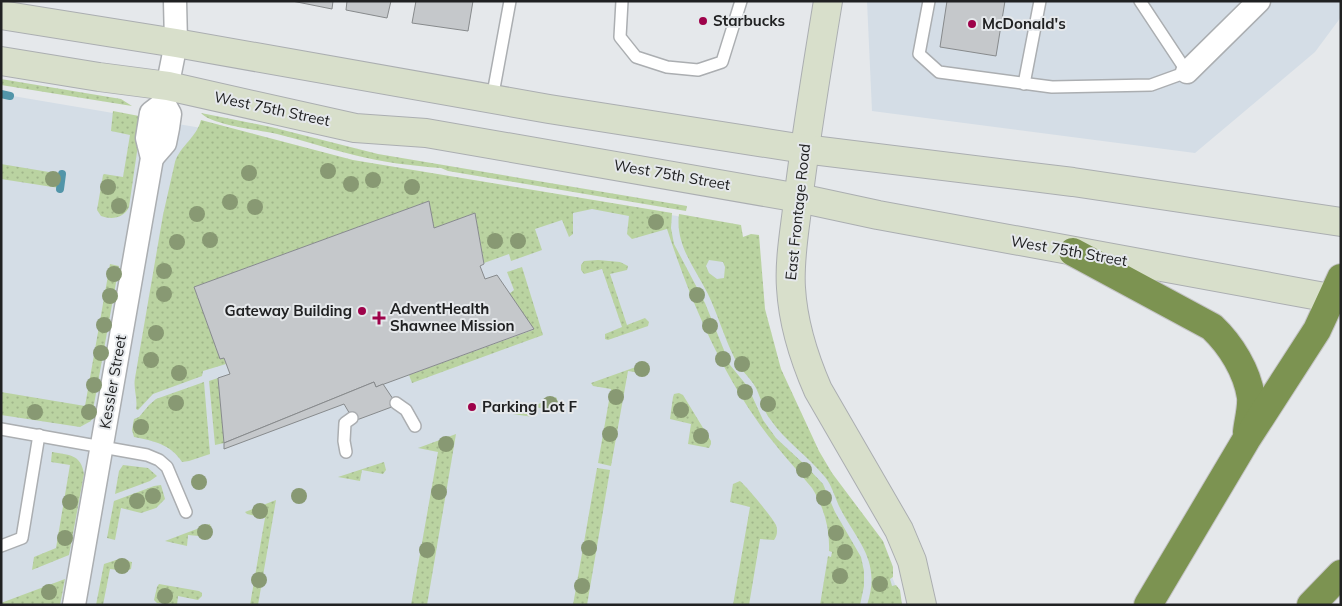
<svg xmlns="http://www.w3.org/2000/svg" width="1342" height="606" font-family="Mulish,sans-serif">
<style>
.built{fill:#d4dde6}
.grass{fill:url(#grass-dots);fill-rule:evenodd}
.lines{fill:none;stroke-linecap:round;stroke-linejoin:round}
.stream{stroke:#5295a9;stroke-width:8}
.building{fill:#c5c8cb;stroke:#878a8c}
.lane-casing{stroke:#abaeb1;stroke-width:14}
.street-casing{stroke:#abaeb1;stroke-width:25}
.secondary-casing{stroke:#abaeb1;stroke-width:30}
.highway-casing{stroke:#c5c5c6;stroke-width:30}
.lane{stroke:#fff;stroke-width:11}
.street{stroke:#fff;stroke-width:22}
.secondary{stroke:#d8dfcb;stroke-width:28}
.highway{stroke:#7c9351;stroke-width:28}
.tree{fill:#889973}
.poi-dot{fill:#9e024a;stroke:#e5e8eb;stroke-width:2}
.labels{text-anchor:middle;stroke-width:4;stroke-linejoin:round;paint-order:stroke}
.poi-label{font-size:15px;font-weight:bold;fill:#202122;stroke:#e5e8eb;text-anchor:start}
.street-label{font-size:15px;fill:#202122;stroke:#e5e8eb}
</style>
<defs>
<pattern id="grass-dots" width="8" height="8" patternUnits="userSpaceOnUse" patternTransform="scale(1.25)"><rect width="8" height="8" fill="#bad3a1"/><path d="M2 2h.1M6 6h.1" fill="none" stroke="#a0b58a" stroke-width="1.8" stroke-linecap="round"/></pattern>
</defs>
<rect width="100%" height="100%" fill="#e5e8eb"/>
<g class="built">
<path d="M867 1H1341V17L1315 52 1195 153 872 111Z"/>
<path d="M1 94 272 140 352 162 689 218 719 233 803 436 875 536 897 589 899 605H1Z"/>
</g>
<g class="grass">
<path d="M1 79 121 99 132 106 1 85Z"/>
<path d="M113 111 139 116 141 124 129 207C124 218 112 220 101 216L97 210 103 175 104 174 123 177 130 135 111 131Z"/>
<path d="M201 113 271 127 378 154 687 206 686 211 448 171 441 168C412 166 382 162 354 155 328 149 303 140 277 134 260 130 211 125 201 113Z"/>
<path d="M201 120 353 160 672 213 671 228 674 244 705 303 730 365 748 387 763 420 776 438 805 465 823 484 835 512 861 557 864 571V586L860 605H820L828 556 831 557 832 552 829 551C830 529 824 507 812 488 793 465 773 444 756 419 716 361 689 296 667 229L632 239 627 234 629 216 592 209 573 213V234L569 237 562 220 535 229 542 250 511 261 509 254 484 263 475 213 434 228 429 201 194 287 220 359 224 358 226 364 203 371 202 376 153 394 138 410 136 409C138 398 133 389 135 378L163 215 175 162C180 146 197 137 201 120Z"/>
<path d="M1 164 61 174 59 188 1 179Z"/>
<path d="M679 214 741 225 743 237 751 234 759 235 765 309 781 369 819 451 832 473 883 541 893 567V577L890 579 892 586 896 585 900 590 902 605H867C881 562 860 545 841 510 835 499 833 487 825 477 808 456 785 441 770 419 763 410 761 398 756 388 750 377 739 369 734 357 724 337 718 315 708 294 695 268 675 245 679 214ZM709 260 723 262 725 267 724 278 717 279 709 273 706 266Z"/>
<path d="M598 260 620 262 628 266 627 270 610 274 627 325 645 318 649 322 648 326 608 340 605 339V334L622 327 602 269 584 274 581 270V265L584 261Z"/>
<path d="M110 264 119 266 91 421 80 427 1 415V392L85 406Z"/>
<path d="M522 267 543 335 412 383 409 375 533 330 509 294 514 290 507 272Z"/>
<path d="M647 363 649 369 647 374 628 371 611 466 598 463 611 389 593 386 591 383Z"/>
<path d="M218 378 224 443 215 445 209 381Z"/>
<path d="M204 382 210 454 189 461 182 462C170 444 154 441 134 437L132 430 134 419 139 417 149 405 156 399Z"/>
<path d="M679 393 683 395 711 441V444L709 448 688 444 691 424 670 419 673 397 674 394Z"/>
<path d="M556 397 558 403 556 411 535 407 533 417 513 414Z"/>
<path d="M456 434 427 605H411L438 452 418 448Z"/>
<path d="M52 452C69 455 81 454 84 474L69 555 32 570 34 557 56 548 70 465 51 462Z"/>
<path d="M384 462 386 470 383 474 362 470 360 481 338 477Z"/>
<path d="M123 465 148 468 157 476 150 481 115 494 119 471Z"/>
<path d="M597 468 610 470 587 605H573Z"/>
<path d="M740 481C747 487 772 517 776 525 778 531 777 536 774 540L760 539 749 605H733L750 507 730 502 733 484Z"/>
<path d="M161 485 165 499 156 508 141 513 121 508 115 540 107 538 114 501 154 486Z"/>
<path d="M276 500 258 605H250L265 518 247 514 245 512Z"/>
<path d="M210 524 212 533 210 537 188 535 187 546 165 541Z"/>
<path d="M119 559 132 562 131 569 126 571 110 569 103 605H96L104 564Z"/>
<path d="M65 579 60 605H1V603Z"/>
<path d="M159 584 199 591 202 593V596L198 600 178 596 177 605 157 603 154 600 157 587Z"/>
</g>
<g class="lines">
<g class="stream">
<path d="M1 94 10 96"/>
<path d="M60 189 62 174"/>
</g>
</g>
<g class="building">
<path d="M292 1H333L332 9Z"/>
<path d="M347 1H391L387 18 346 10Z"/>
<path d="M416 1H473L468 31 412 23Z"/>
<path d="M947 1H1005L996 56 940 47Z"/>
<path d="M429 201 434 228 475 213 484 264 480 266 485 279 497 275 534 329 376 387 374 382 224 443 218 378 230 374 224 358 220 359 194 287Z"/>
<path d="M374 382 376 387 383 384 397 405 354 421 344 404 224 449V443Z"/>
</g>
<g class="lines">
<defs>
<g id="lane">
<path d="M622 1 620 37 636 57 667 67 698 70 722 62 741 1"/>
<path d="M929 1 919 54 939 72 1052 87 1151 85 1187 72 1140 1"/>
<path d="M1024 84 1040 1"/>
<path d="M492 99 510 1"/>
<path d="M396 403 406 410 415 426"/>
<path d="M1 429 147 455 159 460 167 467 186 512"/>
<path d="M346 452 344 441 345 423 352 418"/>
<path d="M1 546 22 538 39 435"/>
</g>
<g id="street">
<path d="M1187 72 1259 1"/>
<path d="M152 158 165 143 168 128 170 114 164 103 176 43 175 1"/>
<path d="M74 605 152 158 147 138 151 113 164 103"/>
</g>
<g id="secondary">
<path d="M828 1C817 68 806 134 798 201 795 229 789 259 791 288 793 323 804 358 818 390L899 530 912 561 922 605"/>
<path d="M1 15 176 43 549 109 804 149 1073 182 1341 222"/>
<path d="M1 61 99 77 168 86 355 128 426 133 799 198 878 215 1341 300"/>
</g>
<g id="highway">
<path d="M1073 252 1212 327C1231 345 1247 371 1251 397 1252 408 1248 422 1247 432"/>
<path d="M1148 605 1246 440 1317 330 1341 278"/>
<path d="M1311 605 1341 574"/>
</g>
</defs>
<use href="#lane" class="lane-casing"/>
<use href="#street" class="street-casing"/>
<use href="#secondary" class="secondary-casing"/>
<use href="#highway" class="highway-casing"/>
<use href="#lane" class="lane"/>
<use href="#street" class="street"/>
<use href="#secondary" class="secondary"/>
<use href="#highway" class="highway"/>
</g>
<g class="tree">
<circle cx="328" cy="171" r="8"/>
<circle cx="249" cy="173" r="8"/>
<circle cx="53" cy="179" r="8"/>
<circle cx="373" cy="180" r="8"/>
<circle cx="351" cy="184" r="8"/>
<circle cx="108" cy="187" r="8"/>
<circle cx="412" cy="187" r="8"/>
<circle cx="230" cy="202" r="8"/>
<circle cx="119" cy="206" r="8"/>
<circle cx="255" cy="207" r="8"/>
<circle cx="197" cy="214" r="8"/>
<circle cx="656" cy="222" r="8"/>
<circle cx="210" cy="240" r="8"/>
<circle cx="495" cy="241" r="8"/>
<circle cx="518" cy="241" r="8"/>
<circle cx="177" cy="242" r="8"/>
<circle cx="164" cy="271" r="8"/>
<circle cx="114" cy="274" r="8"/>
<circle cx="164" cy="294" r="8"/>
<circle cx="697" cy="295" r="8"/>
<circle cx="110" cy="296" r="8"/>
<circle cx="104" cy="325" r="8"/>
<circle cx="710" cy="326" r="8"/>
<circle cx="156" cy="333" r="8"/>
<circle cx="101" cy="353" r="8"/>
<circle cx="723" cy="359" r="8"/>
<circle cx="151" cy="360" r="8"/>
<circle cx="742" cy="364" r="8"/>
<circle cx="642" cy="369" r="8"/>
<circle cx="179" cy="373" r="8"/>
<circle cx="94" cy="385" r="8"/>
<circle cx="745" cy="392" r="8"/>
<circle cx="616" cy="397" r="8"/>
<circle cx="176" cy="403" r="8"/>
<circle cx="550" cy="404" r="8"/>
<circle cx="768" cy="404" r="8"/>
<circle cx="681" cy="410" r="8"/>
<circle cx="35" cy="412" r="8"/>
<circle cx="89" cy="412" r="8"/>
<circle cx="141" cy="427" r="8"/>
<circle cx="610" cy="434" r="8"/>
<circle cx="701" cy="436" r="8"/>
<circle cx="446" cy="444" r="8"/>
<circle cx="804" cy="470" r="8"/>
<circle cx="199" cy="482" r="8"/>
<circle cx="439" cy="492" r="8"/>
<circle cx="153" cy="496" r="8"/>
<circle cx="299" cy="496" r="8"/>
<circle cx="824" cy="498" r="8"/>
<circle cx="137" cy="501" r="8"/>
<circle cx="70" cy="502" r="8"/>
<circle cx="260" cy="511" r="8"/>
<circle cx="205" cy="532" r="8"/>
<circle cx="836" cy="533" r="8"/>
<circle cx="65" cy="538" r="8"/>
<circle cx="589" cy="548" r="8"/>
<circle cx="427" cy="550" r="8"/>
<circle cx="845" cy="552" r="8"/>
<circle cx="122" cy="566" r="8"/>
<circle cx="840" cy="576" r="8"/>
<circle cx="259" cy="580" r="8"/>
<circle cx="880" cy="584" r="8"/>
<circle cx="582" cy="586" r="8"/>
<circle cx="49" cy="592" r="8"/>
<circle cx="165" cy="596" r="8"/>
</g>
<g class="poi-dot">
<circle cx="703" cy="21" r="5"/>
<circle cx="972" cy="24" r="5"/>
<circle cx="362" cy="311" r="5"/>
<path d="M376.5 310.5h5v5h5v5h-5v5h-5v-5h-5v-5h5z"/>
<circle cx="472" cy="407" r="5"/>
</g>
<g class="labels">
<g class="poi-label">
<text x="713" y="26">Starbucks</text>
<text x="982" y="29">McDonald's</text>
<text x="390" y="314">AdventHealth<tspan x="390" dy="17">Shawnee Mission</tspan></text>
<text x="352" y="316" text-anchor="end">Gateway Building</text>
<text x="482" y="412">Parking Lot F</text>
</g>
<g class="street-label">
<text transform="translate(272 109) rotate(12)" y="5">West 75th Street</text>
<text transform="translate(672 175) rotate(10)" y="5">West 75th Street</text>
<text transform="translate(798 212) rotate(-84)" y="5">East Frontage Road</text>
<text transform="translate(1069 251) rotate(10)" y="5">West 75th Street</text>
<text transform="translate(113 382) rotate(-80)" y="5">Kessler Street</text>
</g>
</g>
<rect width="1342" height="606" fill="none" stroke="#202122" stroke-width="5"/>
</svg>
